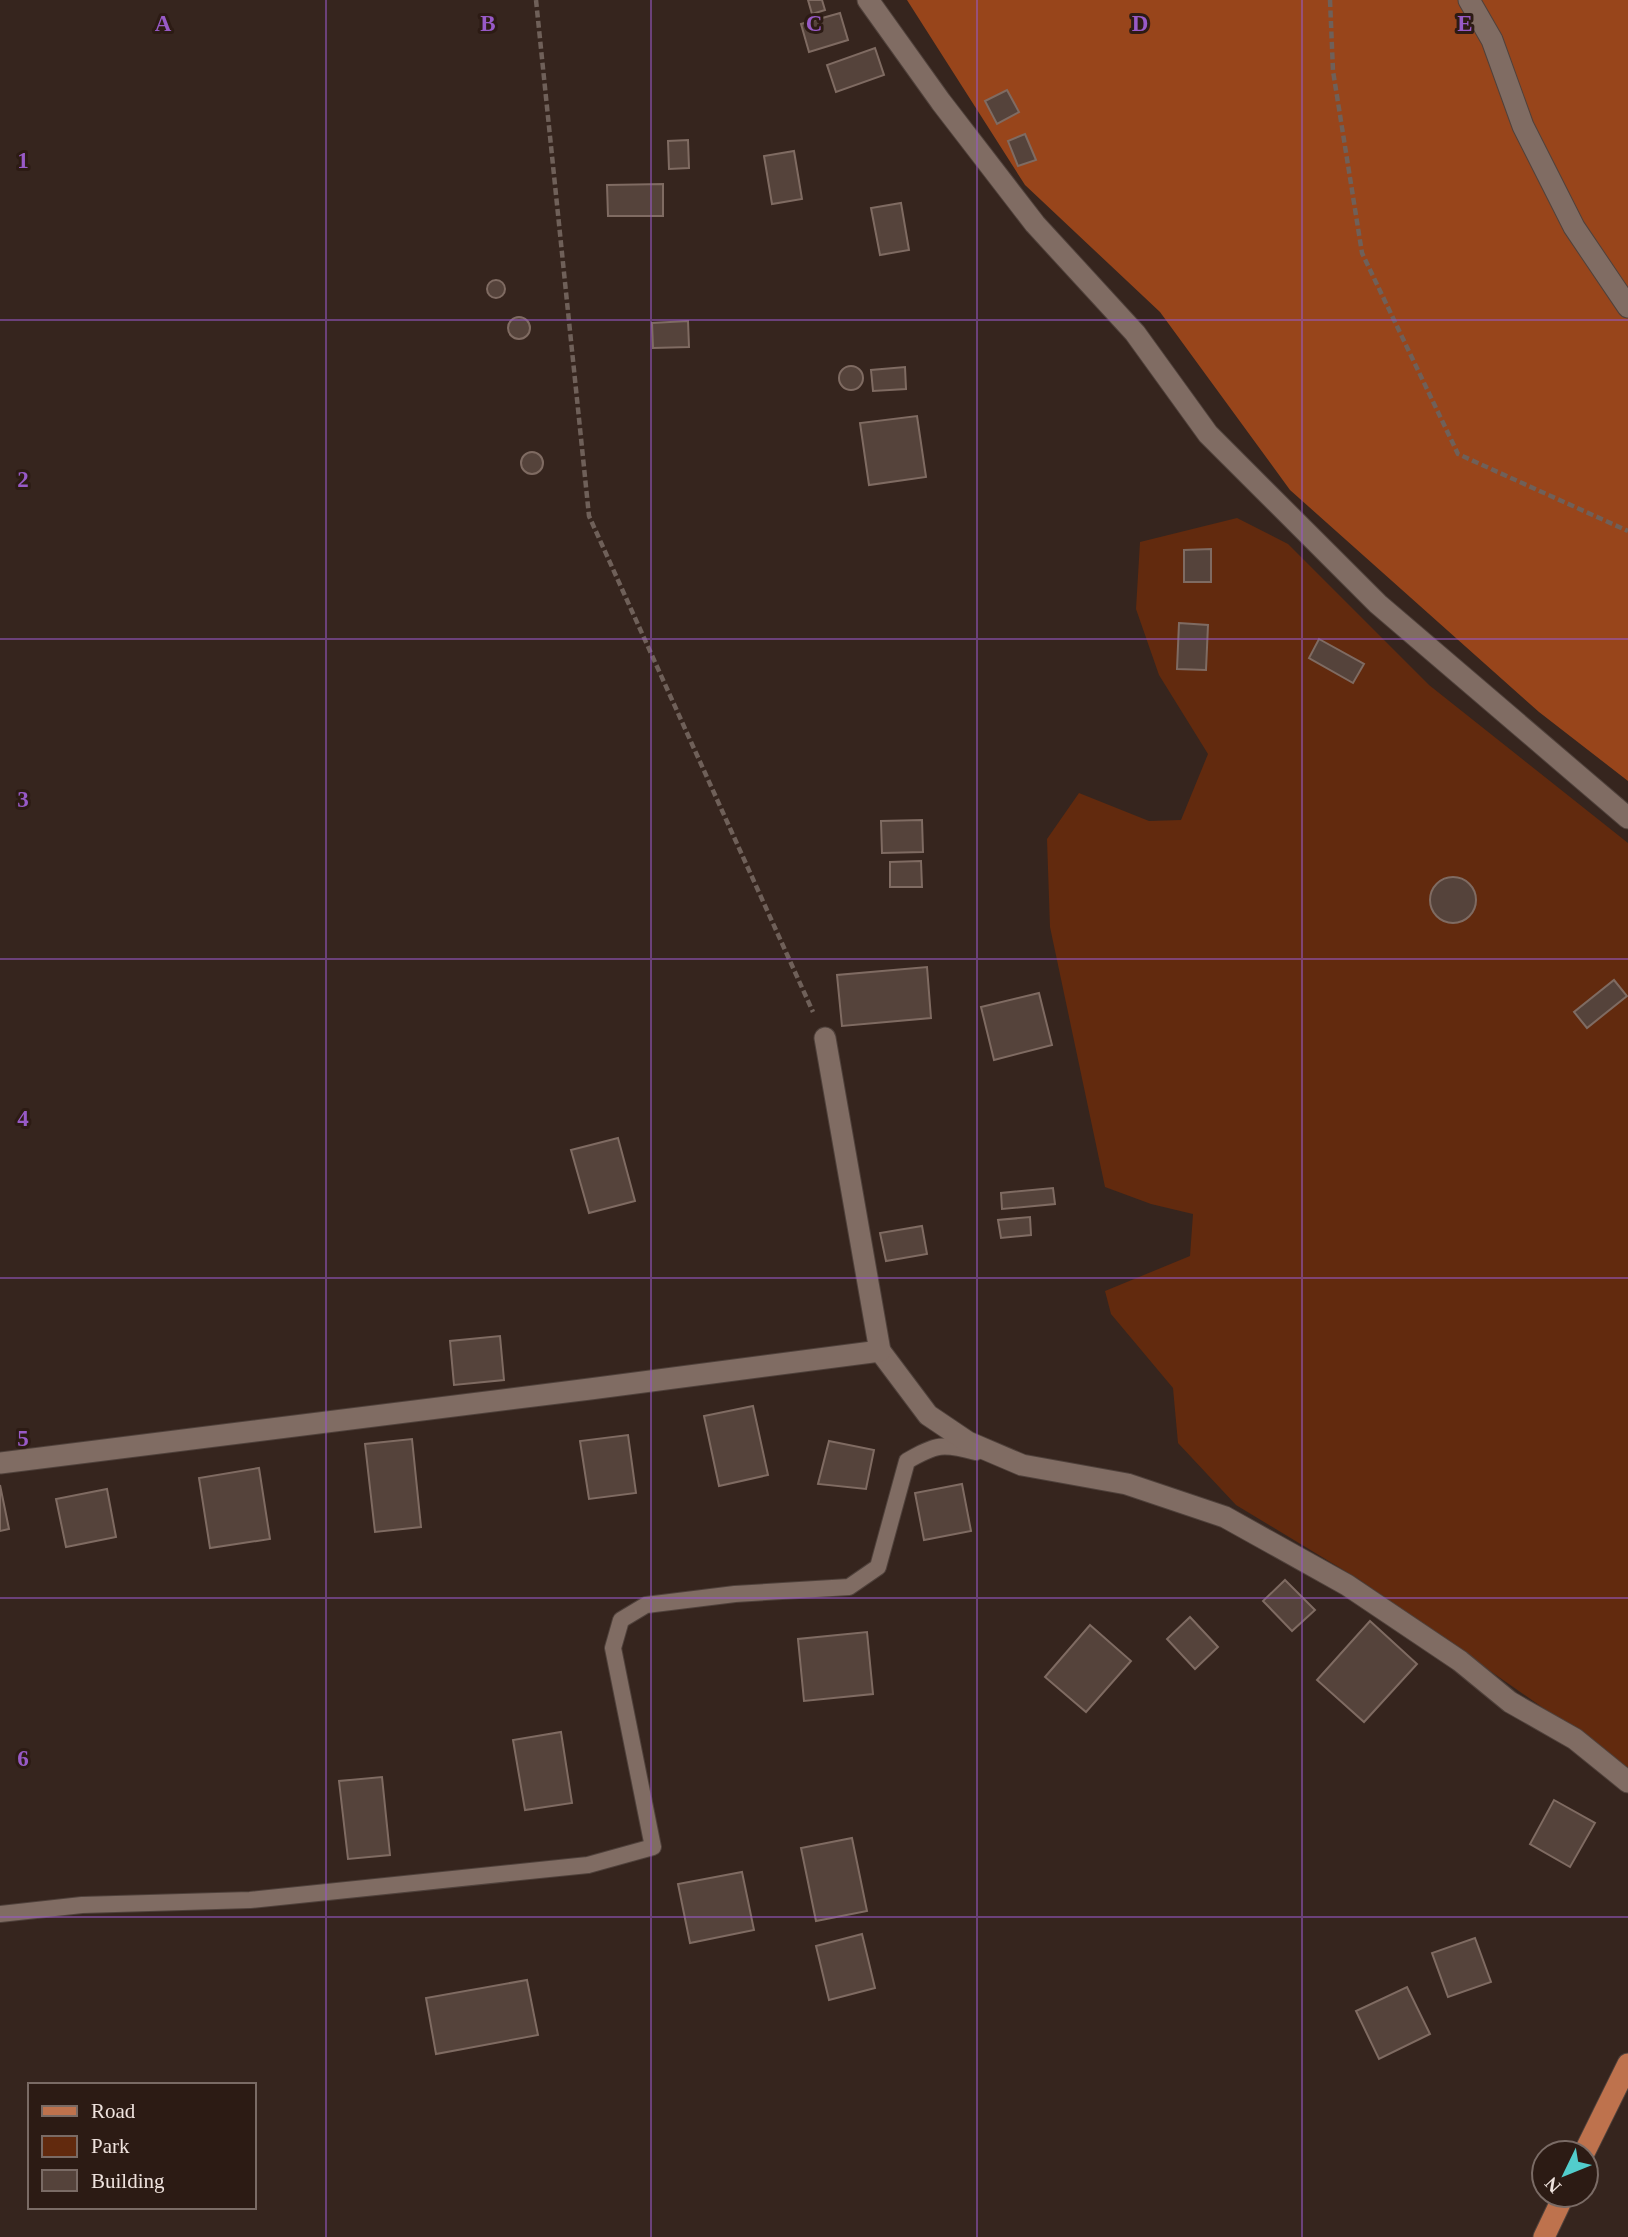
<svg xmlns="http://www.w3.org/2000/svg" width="1628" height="2237" font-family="Georgia,serif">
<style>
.green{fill:#622a0e}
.forest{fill:#98451b}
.building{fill:#55433b;stroke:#7f6b62;stroke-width:2}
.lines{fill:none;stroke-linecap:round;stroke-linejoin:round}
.service-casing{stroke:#4f413b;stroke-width:18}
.minor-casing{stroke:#4f413b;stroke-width:23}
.primary-casing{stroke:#4f413b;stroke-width:23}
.path{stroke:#6f6059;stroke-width:4.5;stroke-dasharray:7 3.5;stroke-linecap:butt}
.service{stroke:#806c63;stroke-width:16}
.minor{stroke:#806c63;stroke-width:21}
.primary{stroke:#be724d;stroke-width:21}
.grid{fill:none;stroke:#985ac7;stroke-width:2;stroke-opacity:0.55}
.grid-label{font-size:23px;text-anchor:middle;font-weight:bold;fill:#985ac7;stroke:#2c1b14;stroke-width:6;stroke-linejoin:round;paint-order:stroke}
</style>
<rect width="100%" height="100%" fill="#36251e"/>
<path class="green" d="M1237 518 1288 544 1429 685 1628 843V1771L1609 1754 1360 1580 1236 1505 1178 1443 1173 1388 1111 1314 1105 1291 1190 1256 1193 1214 1151 1204 1105 1187 1050 927 1047 839 1079 793 1149 821 1181 820 1208 754 1159 675 1136 609 1140 542Z"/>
<path class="forest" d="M907 0H1628V781L1539 712 1290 490 1160 312 1025 185Z"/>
<g class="building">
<path d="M808 0H822L825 10 812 14Z"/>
<path d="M840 13 848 40 809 52 801 24Z"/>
<path d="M875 48 884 75 836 92 827 65Z"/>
<path d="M1007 90 1019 112 997 124 985 101Z"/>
<path d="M1025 134 1036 160 1018 166 1008 141Z"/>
<path d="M688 140 689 168 669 169 668 141Z"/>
<path d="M794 151 802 199 772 204 764 156Z"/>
<path d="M663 184V216H608L607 185Z"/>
<path d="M901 203 909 250 880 255 871 208Z"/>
<circle cx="496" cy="289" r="9"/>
<circle cx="519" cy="328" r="11"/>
<path d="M688 321 689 347 653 348 652 323Z"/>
<circle cx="851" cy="378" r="12"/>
<path d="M905 367 906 389 873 391 871 370Z"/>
<path d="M917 416 926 477 869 485 860 423Z"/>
<circle cx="532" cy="463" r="11"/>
<path d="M1211 549V582H1184V550Z"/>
<path d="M1179 623 1208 625 1206 670 1177 669Z"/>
<path d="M1319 639 1364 664 1353 683 1309 658Z"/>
<path d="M922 820 923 852 882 853 881 821Z"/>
<path d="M921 861 922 887H890V862Z"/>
<circle cx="1453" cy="900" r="23"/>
<path d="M927 967 931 1018 842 1026 837 975Z"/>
<path d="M1614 980 1627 996 1587 1028 1574 1012Z"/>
<path d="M1039 993 1052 1045 994 1060 981 1007Z"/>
<path d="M618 1138 635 1201 589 1213 571 1150Z"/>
<path d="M1053 1188 1055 1204 1002 1209 1001 1193Z"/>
<path d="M1030 1217 1031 1235 1001 1238 998 1220Z"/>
<path d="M922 1226 927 1254 886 1261 880 1233Z"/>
<path d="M500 1336 504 1380 454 1385 450 1341Z"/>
<path d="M753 1406 768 1475 719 1486 704 1416Z"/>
<path d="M628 1435 636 1493 589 1499 580 1441Z"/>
<path d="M412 1439 421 1527 375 1532 365 1444Z"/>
<path d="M829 1441 874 1450 866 1489 818 1484Z"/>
<path d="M259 1468 270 1539 210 1548 199 1478Z"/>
<path d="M962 1484 971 1531 924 1540 915 1493Z"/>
<path d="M0 1485 9 1529 0 1531Z"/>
<path d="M107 1489 116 1537 66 1547 56 1499Z"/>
<path d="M1285 1580 1315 1610 1292 1631 1263 1601Z"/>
<path d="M1190 1617 1218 1647 1195 1669 1167 1639Z"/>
<path d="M1370 1621 1417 1664 1364 1722 1317 1680Z"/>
<path d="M1090 1625 1131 1661 1086 1712 1045 1677Z"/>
<path d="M867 1632 873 1694 804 1701 798 1639Z"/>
<path d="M561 1732 572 1803 525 1810 513 1740Z"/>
<path d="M382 1777 390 1855 348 1859 339 1781Z"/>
<path d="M1554 1800 1595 1823 1570 1867 1530 1844Z"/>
<path d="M852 1838 867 1911 816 1921 801 1848Z"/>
<path d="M742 1872 754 1930 690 1943 678 1884Z"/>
<path d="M862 1934 875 1988 829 2000 816 1946Z"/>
<path d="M1475 1938 1491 1982 1448 1997 1432 1953Z"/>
<path d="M527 1980 538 2035 436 2054 426 1998Z"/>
<path d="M1407 1987 1430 2034 1379 2059 1356 2011Z"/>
</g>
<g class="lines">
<defs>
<path id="service" d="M0 1914 82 1905 250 1900 588 1865 653 1847 613 1648 621 1620 646 1605 735 1594 849 1587 878 1567 907 1461C936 1444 943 1443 976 1452"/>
<g id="minor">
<path d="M868 0 941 102 1035 224 1135 333 1208 434 1378 604 1628 818"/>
<path d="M1469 0 1492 40 1523 126 1574 227 1628 307"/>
<path d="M880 1351 928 1415 968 1442 1022 1465 1127 1484 1225 1517 1347 1585 1460 1661 1510 1702 1575 1739 1628 1782"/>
<path d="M0 1463C293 1425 587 1391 880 1351L825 1038"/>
</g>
<g id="primary">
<path d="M1584 2153 1628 2064"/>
<path d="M1544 2237 1564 2195"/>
</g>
</defs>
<use href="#service" class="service-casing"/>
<use href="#minor" class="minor-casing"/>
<use href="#primary" class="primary-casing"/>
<g class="path">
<path d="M536 0 589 516 813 1012"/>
<path d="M1330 0 1333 71 1362 253 1458 454 1628 531"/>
</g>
<use href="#service" class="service"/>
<use href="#minor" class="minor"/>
<use href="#primary" class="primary"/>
</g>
<path class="grid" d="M326 0V2237M651 0V2237M977 0V2237M1302 0V2237M0 320H1628M0 639H1628M0 959H1628M0 1278H1628M0 1598H1628M0 1917H1628"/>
<g class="grid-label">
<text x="163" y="31">A</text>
<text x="488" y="31">B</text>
<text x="814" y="31">C</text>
<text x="1140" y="31">D</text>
<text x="1465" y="31">E</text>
<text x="23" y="168">1</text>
<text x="23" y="487">2</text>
<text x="23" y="807">3</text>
<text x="23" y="1126">4</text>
<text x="23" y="1446">5</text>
<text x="23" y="1766">6</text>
</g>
<rect x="28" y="2083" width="228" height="126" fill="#2c1b14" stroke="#7a6b65" stroke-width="2"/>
<rect x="42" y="2106" width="35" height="10" fill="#be724d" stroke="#7a6b65" stroke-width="2"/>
<text x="91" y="2118" font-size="21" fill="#efe3de">Road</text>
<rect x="42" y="2136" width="35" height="21" fill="#622a0e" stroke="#7a6b65" stroke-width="2"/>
<text x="91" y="2153" font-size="21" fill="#efe3de">Park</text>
<rect x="42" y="2170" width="35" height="21" fill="#55433b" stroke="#7a6b65" stroke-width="2"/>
<text x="91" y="2188" font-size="21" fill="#efe3de">Building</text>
<g transform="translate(1565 2174) rotate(227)"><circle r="33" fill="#2c1b14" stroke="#7a6b65" stroke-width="2"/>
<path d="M0-5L12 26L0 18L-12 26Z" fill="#52cdcc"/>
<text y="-10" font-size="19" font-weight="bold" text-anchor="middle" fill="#efe3de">N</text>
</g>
</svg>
